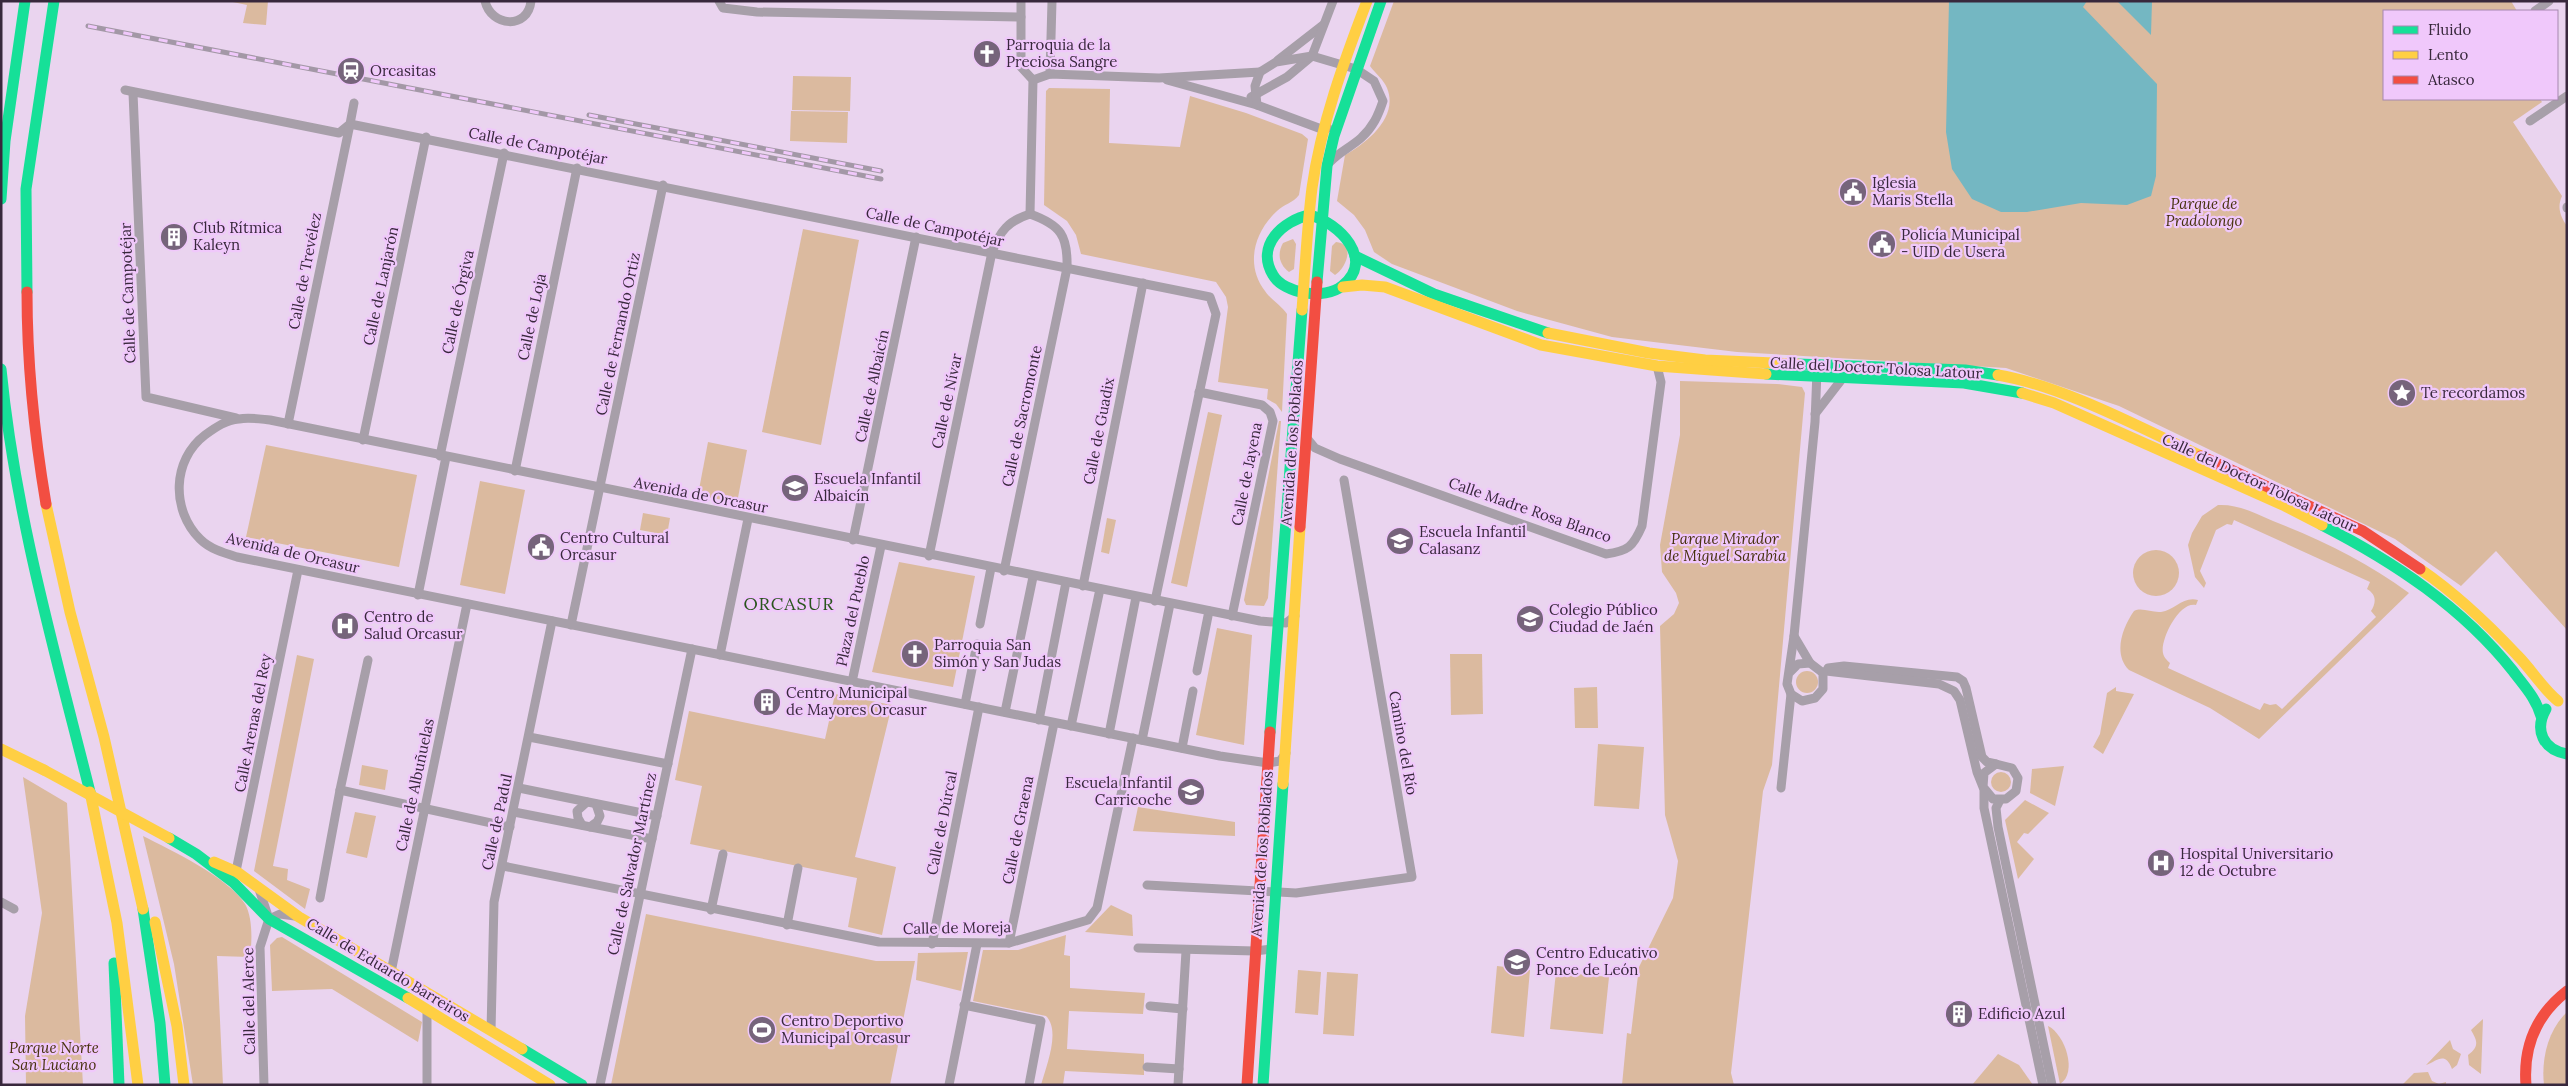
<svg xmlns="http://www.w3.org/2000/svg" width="2568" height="1086" font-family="Lora,serif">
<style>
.green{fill:#dbba9f}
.water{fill:#74b7c2}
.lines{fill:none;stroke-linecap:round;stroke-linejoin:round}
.street{stroke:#a79fa9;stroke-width:9}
.fast{stroke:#16e098;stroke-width:11}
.slow{stroke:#ffcf43;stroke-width:11}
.jam{stroke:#f24e42;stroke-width:11}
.rail-casing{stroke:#a398a6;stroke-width:5}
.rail{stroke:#f0c8fb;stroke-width:3;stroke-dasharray:9;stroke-linecap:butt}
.slow-bridge{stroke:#ffcf43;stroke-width:11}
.labels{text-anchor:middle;stroke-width:4.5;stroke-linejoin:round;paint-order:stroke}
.poi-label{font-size:15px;fill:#38283c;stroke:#f0c8fb;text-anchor:start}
.street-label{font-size:15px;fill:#38283c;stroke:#f0c8fb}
.park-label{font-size:15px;font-style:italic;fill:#46310c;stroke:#f0c8fb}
.quarter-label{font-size:18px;letter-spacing:1px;fill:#29551c;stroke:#f0c8fb}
</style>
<rect width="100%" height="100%" fill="#ead4ef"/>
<g class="green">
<path d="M228 1H268L266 25 243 23 247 5Z"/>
<path d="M1394 1H2511L2517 11H2384V99H2540L2542 102 2513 122 2562 196C2557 207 2560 216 2567 226V630L2496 551 2461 586 2395 539 2119 406 2006 368 1737 352 1612 337 1517 311 1392 264 1374 252 1365 230 1354 215 1337 201 1345 155C1367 143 1399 117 1387 88 1384 80 1375 73 1370 66Z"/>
<path d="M793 76 851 77 850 111 792 110Z"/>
<path d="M1049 88 1110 89 1109 143 1180 147 1190 96 1246 113 1302 134 1308 139 1299 195C1293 203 1284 204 1277 211 1254 232 1245 265 1265 291 1271 300 1281 305 1287 314L1282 412 1276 404 1267 399 1268 389 1218 382 1228 307 1226 297 1216 282 1081 254 1076 235 1067 221 1044 205 1046 91Z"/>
<path d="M791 111 848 112 847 143 790 141Z"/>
<path d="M803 229 859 240 821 445 762 432Z"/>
<path d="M1293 239 1296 244 1294 269 1289 272C1279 264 1277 254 1283 243Z"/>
<path d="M1336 242C1356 244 1346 268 1335 275L1330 271 1332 246Z"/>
<path d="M1680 381 1777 384 1802 387 1805 393 1772 765 1763 791 1731 1073 1734 1085H1622L1627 1033 1631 1034 1639 967 1673 898 1678 861 1665 815 1660 626 1674 614 1679 603 1676 593 1662 572 1660 545 1680 435Z"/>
<path d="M1208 412 1222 415 1187 587 1171 583Z"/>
<path d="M1279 421H1281L1268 598 1264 606 1246 605 1244 600Z"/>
<path d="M708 442 747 450 737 503 698 495Z"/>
<path d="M266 445 417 475 399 567 246 537Z"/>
<path d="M480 481 525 490 505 594 460 585Z"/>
<path d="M2218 505C2238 504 2255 513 2273 521 2322 540 2367 562 2409 593L2259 739 2210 708 2129 670C2113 654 2122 628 2134 611 2142 607 2152 613 2161 612 2175 610 2183 596 2198 600L2196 605C2179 601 2160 640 2163 653 2164 658 2167 660 2170 663L2168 668 2260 710 2264 703 2270 705 2276 704 2282 709 2376 617 2371 611C2376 603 2377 595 2367 589L2370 582 2234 520 2232 525 2227 524 2216 530 2200 571 2206 583 2204 588 2195 577 2188 545 2192 533 2202 516Z"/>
<path d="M643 513 670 518 667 535 640 530Z"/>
<path d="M1107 518 1116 520 1109 554 1101 552Z"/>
<circle cx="2156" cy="573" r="23"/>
<path d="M899 562 975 576 953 687 872 672Z"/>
<path d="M1217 628 1252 635 1244 745 1196 735Z"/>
<path d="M1450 654H1482L1483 714 1451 715Z"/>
<path d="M297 655 314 659 273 866 288 869 287 880 310 889 305 909 254 871Z"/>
<circle cx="1807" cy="682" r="11"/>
<path d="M1597 687 1598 728H1575L1574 688Z"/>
<path d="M2116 687V691L2134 694 2103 754 2093 747 2100 734 2107 693Z"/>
<path d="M835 694 892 705 855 857 896 867 882 935 848 927 857 878 690 844 702 786 675 780 689 711 825 739Z"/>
<path d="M1598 744 1644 747 1639 809 1594 806Z"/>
<path d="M362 765 388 770 385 790 359 785Z"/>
<path d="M2064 766 2055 806 2030 793 2032 769Z"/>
<circle cx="2001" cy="782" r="10"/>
<path d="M23 777 67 803 83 1085H26L25 1016 42 913Z"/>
<path d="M2025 800 2049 813 2028 834 2024 833 2017 842 2034 859 2018 879 2005 820Z"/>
<path d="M1138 807 1235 822V836L1133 831Z"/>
<path d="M355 812 376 816 367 858 346 853Z"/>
<path d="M143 836C171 850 229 878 245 904 253 918 252 942 250 957L217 956 223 1085H193L174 964Z"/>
<path d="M1111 905 1132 915 1133 936 1085 932Z"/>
<path d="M646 914 876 961H915L890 1085H611Z"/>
<path d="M1066 935 1064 955 1070 956V988L1145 993 1143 1014 1069 1011 1067 1049 1144 1054V1075L1065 1071 1063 1085H1041C1046 1066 1061 1031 1046 1016L973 1001 983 950H1018Z"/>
<path d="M282 937 422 1022 418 1042 332 989 272 991 270 945 277 938Z"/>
<path d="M968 952 961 991 916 980 918 953Z"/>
<path d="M1497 966 1530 970 1524 1037 1491 1033Z"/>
<path d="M1298 970 1321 972 1318 1015 1295 1013Z"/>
<path d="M1327 972 1358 974 1354 1036 1323 1034Z"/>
<path d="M1556 972 1609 977 1603 1034 1550 1029Z"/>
<path d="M2567 1012V1085H2544C2541 1059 2548 1030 2567 1012Z"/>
<path d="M2483 1019 2481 1074 2469 1065 2468 1055C2481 1046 2476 1039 2471 1030Z"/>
<path d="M2048 1026C2065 1034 2078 1073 2060 1084Z"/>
<path d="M2450 1040 2453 1049 2461 1054 2457 1065 2452 1069C2445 1050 2436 1062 2426 1065Z"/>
<path d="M1998 1054 2019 1065 2033 1085H1972Z"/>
<path d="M2428 1072 2432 1081 2439 1084 2446 1082V1085H2402L2414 1073Z"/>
</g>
<g class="water">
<path d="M1949 1H2087L2083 7 2157 84 2156 176 2151 196 2127 205 2081 203 2027 212H2001L1972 199 1952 169 1946 132Z"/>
<path d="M2117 1H2152L2151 35Z"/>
</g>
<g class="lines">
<g class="street">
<path d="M485 1C491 27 528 30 531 1"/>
<path d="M719 1 723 8 757 12 1021 17"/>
<path d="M1021 1V67L1033 80 1030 214"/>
<path d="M2535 11 2549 1"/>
<path d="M1278 60 1323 25"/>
<path d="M1050 74 1052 1"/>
<path d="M1033 80 1050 74 1159 78 1260 72"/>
<path d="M1167 80 1257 105 1324 130 1328 128"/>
<path d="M125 90 339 133 350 124 354 103"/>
<path d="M133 93 146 397 236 418"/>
<path d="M1251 97 1287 77 1312 56 1333 1"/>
<path d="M1257 105 1255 86 1260 72 1276 62 1312 56 1356 69 1374 81 1383 101C1378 116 1373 127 1361 138 1351 147 1339 152 1330 162"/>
<path d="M2530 121 2567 96"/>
<path d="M2567 207V208"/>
<path d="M1199 392 1262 405 1270 412 1273 421 1232 616"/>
<path d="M1815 414 1842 379"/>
<path d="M288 424 350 124 1210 297 1216 314 1155 601"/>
<path d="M1306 437 1315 448 1340 459 1606 554C1628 551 1633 547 1642 526L1661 382 1657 366"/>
<path d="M363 440 426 137"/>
<path d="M440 456 504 153"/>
<path d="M515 471 577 168"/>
<path d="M853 540 916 237"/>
<path d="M929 556 992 252C1000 231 1008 221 1030 214 1061 225 1068 236 1067 268L1004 571"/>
<path d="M1083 586 1143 283"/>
<path d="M418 595 446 457"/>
<path d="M980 624 991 568"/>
<path d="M571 625 663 185"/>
<path d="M1794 636 1810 663"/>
<path d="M720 655 748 519"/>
<path d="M1828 668 1844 666 1957 677 1963 681 1966 688 1982 757 1987 762 1996 764"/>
<path d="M1197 671 1209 611"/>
<path d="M1826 671 1939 684 1954 691 1960 700 1977 772 1983 787 1993 799H2006L2016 791 2018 778 2012 768 1996 764 1984 773 1983 787"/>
<path d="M1789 673 1798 664 1810 663 1823 673V689L1815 698 1802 701 1791 694 1787 684 1794 636 1815 422 1817 371"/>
<path d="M852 682 881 546"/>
<path d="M965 704 977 644"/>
<path d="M1005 712 1033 577"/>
<path d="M1039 720 1066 582"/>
<path d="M1071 726 1100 589"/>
<path d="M1109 734 1136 597"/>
<path d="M529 737 668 764"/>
<path d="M1142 740 1170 604"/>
<path d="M1182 748 1193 691"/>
<path d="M1286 753 1280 761 1268 763 1220 756 237 557C224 553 210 549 200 539 171 510 172 460 205 435 216 427 226 420 239 419 249 417 260 419 270 420L1260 621 1286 623 1295 616"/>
<path d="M519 788 657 816"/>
<path d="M1781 788 1791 694"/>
<path d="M340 790 510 827"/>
<path d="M1984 790V808L2043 1085"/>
<path d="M2000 800 1996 808 1998 827 2052 1085"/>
<path d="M514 812 652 839"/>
<path d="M582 825 578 818 577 811 587 802"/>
<path d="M590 827 597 822 600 816 596 804"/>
<path d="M503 866 879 942 1009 943 1088 920 1097 908 1133 738"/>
<path d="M235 876 298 570"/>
<path d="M1147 885 1296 893 1412 877 1344 480"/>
<path d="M259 889 269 919 260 947 264 1085"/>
<path d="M320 898 340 790 368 660"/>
<path d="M1 902 14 909"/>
<path d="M711 910 723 854"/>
<path d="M269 919 280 914 295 916"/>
<path d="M787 925 798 868"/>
<path d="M1009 943 1054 723"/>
<path d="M932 944 979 707"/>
<path d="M1138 948 1255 951 1272 949"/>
<path d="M391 972 467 604"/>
<path d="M964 1005 1041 1021 1029 1085"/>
<path d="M1150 1006 1183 1009"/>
<path d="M491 1031 494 902 552 621"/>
<path d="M1147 1067 1179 1069"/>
<path d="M427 1085V1011"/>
<path d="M600 1085 692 649"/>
<path d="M949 1085 977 944"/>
<path d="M1178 1085 1186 951"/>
</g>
<g class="fast">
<path d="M1 199 5 141 25 1"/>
<path d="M1310 215C1339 223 1376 260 1342 286 1325 300 1284 294 1273 275 1255 246 1283 220 1310 215Z"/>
<path d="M1355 256 1434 294 1548 333"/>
<path d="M1317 282 1327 166 1334 136 1381 1"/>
<path d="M27 292 26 189 54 1"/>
<path d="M1798 364 1965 370 1998 375"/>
<path d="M1 369C15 514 55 652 90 792"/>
<path d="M1766 374 1964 383 2022 393"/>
<path d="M2322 525C2394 562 2462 607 2513 671 2524 686 2536 698 2541 716"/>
<path d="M2546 709C2534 730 2543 750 2567 754"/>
<path d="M1270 732 1302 310"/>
<path d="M169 838 196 854 233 882 269 919 408 998"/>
<path d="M143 909 160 1023 165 1085"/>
<path d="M114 963 119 1085"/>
<path d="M522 1049 582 1085"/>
<path d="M1263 1085 1283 784"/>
</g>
<g class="slow">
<path d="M1343 287 1362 285 1385 287 1541 345 1657 366 1766 374"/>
<path d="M1302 310C1305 270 1307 228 1312 188 1321 124 1344 61 1367 1"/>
<path d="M1548 333 1649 353 1705 360 1798 364"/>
<path d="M1998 375C2063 386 2141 428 2201 456"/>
<path d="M2022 393 2054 403 2285 506 2322 525"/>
<path d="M46 504 70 612 104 737 143 909"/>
<path d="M2420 569C2455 593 2488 624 2517 655 2532 670 2542 688 2558 701"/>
<path d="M1 749 44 770"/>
<path d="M1283 784 1300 527"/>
<path d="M90 792 117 923 138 1085"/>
<path d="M214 862 237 872 299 917 522 1049"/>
<path d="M155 922 177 1026 184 1085"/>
<path d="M408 998 550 1085"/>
</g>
<g class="jam">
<path d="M27 292C27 364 34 433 46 504"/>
<path d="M2201 456 2363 531 2420 569"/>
<path d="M1300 527 1317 282"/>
<path d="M1247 1085 1270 732"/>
<path d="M2526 1085C2523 1046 2536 1015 2567 991"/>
</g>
<defs>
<g id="rail">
<path d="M88 26 881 179"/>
<path d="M589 115 881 171"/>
</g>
</defs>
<use href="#rail" class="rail-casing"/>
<use href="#rail" class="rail"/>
<path class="slow-bridge" d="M44 770 169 838"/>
</g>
<defs>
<symbol id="church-disc" viewBox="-11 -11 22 22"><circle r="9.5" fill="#76647b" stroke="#f0c8fb"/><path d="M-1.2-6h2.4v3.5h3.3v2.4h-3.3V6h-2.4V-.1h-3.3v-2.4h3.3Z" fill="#fff"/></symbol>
<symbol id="station-disc" viewBox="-11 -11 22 22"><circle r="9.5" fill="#76647b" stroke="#f0c8fb"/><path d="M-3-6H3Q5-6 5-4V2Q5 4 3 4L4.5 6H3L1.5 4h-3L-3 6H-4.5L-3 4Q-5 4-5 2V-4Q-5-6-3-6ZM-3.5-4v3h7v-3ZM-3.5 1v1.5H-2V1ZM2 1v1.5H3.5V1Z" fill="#fff"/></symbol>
<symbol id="civic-disc" viewBox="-11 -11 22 22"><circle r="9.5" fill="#76647b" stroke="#f0c8fb"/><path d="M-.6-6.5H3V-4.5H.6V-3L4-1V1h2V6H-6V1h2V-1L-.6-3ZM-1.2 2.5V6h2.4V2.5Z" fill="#fff"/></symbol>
<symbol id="building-disc" viewBox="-11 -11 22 22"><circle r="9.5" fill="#76647b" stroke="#f0c8fb"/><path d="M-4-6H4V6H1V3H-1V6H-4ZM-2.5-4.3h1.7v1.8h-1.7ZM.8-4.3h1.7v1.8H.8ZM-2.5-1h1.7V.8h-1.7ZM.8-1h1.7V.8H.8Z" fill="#fff"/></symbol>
<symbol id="sight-disc" viewBox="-11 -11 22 22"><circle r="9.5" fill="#76647b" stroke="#f0c8fb"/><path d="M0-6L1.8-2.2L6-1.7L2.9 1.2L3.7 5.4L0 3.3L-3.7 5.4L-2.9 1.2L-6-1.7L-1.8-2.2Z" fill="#fff"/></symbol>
<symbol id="school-disc" viewBox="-11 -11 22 22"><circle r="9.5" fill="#76647b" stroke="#f0c8fb"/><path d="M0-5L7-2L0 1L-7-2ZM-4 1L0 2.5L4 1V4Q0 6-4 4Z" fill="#fff"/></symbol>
<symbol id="hospital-disc" viewBox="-11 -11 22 22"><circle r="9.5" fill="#76647b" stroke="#f0c8fb"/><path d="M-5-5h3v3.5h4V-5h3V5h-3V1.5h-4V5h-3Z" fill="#fff"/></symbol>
<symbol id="stadium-disc" viewBox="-11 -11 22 22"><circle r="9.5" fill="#76647b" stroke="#f0c8fb"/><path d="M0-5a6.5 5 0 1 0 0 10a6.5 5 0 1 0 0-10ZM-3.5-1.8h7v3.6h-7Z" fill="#fff"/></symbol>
</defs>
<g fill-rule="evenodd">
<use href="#church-disc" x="971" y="38" width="32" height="32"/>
<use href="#station-disc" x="335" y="55" width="32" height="32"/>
<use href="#civic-disc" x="1837" y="176" width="32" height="32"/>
<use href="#building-disc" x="158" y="221" width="32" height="32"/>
<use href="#civic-disc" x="1866" y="228" width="32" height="32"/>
<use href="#sight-disc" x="2386" y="377" width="32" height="32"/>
<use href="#school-disc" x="779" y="472" width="32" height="32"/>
<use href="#school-disc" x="1384" y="525" width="32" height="32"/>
<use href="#civic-disc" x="525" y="531" width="32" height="32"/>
<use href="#school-disc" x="1514" y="603" width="32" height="32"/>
<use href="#hospital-disc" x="329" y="610" width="32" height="32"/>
<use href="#church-disc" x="899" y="638" width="32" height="32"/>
<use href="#building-disc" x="751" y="686" width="32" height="32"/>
<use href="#school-disc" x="1175" y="776" width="32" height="32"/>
<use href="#hospital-disc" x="2145" y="847" width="32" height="32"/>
<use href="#school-disc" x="1501" y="946" width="32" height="32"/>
<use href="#building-disc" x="1943" y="998" width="32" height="32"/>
<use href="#stadium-disc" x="746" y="1014" width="32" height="32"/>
</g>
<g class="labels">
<g class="poi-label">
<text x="1006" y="50">Parroquia de la<tspan x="1006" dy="17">Preciosa Sangre</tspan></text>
<text x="370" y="76">Orcasitas</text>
<text x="1872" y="188">Iglesia<tspan x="1872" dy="17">Maris Stella</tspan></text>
<text x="193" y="233">Club Rítmica<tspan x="193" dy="17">Kaleyn</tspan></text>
<text x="1901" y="240">Policía Municipal<tspan x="1901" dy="17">- UID de Usera</tspan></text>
<text x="2421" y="398">Te recordamos</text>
<text x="814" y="484">Escuela Infantil<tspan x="814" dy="17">Albaicín</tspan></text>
<text x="1419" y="537">Escuela Infantil<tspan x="1419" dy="17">Calasanz</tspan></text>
<text x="560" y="543">Centro Cultural<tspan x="560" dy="17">Orcasur</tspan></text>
<text x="1549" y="615">Colegio Público<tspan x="1549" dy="17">Ciudad de Jaén</tspan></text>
<text x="364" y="622">Centro de<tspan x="364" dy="17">Salud Orcasur</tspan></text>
<text x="934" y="650">Parroquia San<tspan x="934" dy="17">Simón y San Judas</tspan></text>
<text x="786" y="698">Centro Municipal<tspan x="786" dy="17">de Mayores Orcasur</tspan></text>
<text x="1172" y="788" text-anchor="end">Escuela Infantil<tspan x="1172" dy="17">Carricoche</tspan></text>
<text x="2180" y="859">Hospital Universitario<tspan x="2180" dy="17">12 de Octubre</tspan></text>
<text x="1536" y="958">Centro Educativo<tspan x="1536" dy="17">Ponce de León</tspan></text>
<text x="1978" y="1019">Edificio Azul</text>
<text x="781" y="1026">Centro Deportivo<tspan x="781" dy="17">Municipal Orcasur</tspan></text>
</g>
<g class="street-label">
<text transform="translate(538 146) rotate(11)" y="5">Calle de Campotéjar</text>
<text transform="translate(935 227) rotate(12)" y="5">Calle de Campotéjar</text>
<text transform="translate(305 271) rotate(-79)" y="5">Calle de Trevélez</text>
<text transform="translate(381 286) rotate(-78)" y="5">Calle de Lanjarón</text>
<text transform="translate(128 293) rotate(-92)" y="5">Calle de Campotéjar</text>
<text transform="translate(458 302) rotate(-78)" y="5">Calle de Órgiva</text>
<text transform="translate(532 317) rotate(-78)" y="5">Calle de Loja</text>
<text transform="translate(618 334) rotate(-78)" y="5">Calle de Fernando Ortiz</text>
<text transform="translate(1876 368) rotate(3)" y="5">Calle del Doctor Tolosa Latour</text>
<text transform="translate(872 386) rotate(-78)" y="5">Calle de Albaicín</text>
<text transform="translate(947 401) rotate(-78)" y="5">Calle de Nívar</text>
<text transform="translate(1022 416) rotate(-78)" y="5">Calle de Sacromonte</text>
<text transform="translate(1099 431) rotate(-79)" y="5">Calle de Guadix</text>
<text transform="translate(1292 443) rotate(-86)" y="5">Avenida de los Poblados</text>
<text transform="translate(1247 474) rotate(-79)" y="5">Calle de Jayena</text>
<text transform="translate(2259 483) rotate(25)" y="5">Calle del Doctor Tolosa Latour</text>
<text transform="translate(701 495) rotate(11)" y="5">Avenida de Orcasur</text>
<text transform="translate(1530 510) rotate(19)" y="5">Calle Madre Rosa Blanco</text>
<text transform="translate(293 553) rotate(13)" y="5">Avenida de Orcasur</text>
<text transform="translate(853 611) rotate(-78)" y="5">Plaza del Pueblo</text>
<text transform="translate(253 723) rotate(-79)" y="5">Calle Arenas del Rey</text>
<text transform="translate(1403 743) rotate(80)" y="5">Camino del Río</text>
<text transform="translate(415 785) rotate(-78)" y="5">Calle de Albuñuelas</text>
<text transform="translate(497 822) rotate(-78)" y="5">Calle de Padul</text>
<text transform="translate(942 823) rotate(-79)" y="5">Calle de Dúrcal</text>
<text transform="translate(1018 830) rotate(-79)" y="5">Calle de Graena</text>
<text transform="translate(1262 854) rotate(-86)" y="5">Avenida de los Poblados</text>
<text transform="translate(632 864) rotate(-78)" y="5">Calle de Salvador Martínez</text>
<text transform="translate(957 928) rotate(-1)" y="5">Calle de Moreja</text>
<text transform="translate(388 970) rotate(31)" y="5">Calle de Eduardo Barreiros</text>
<text transform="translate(249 1001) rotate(-91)" y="5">Calle del Alerce</text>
</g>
<g class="park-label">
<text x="2204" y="209">Parque de<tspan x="2204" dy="17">Pradolongo</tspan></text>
<text x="1725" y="544">Parque Mirador<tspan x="1725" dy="17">de Miguel Sarabia</tspan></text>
<text x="54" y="1053">Parque Norte<tspan x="54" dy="17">San Luciano</tspan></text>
</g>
<g class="quarter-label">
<text x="789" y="610">ORCASUR</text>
</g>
</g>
<rect width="2568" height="1086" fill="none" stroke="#38283c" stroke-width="5"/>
<rect x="2383" y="10" width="175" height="90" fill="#f0c8fb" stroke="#a688af"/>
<rect x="2393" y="26" width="25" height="8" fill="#16e098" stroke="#a688af"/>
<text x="2428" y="35" font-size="15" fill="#38283c">Fluido</text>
<rect x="2393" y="51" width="25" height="8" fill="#ffcf43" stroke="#a688af"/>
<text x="2428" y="60" font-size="15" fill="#38283c">Lento</text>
<rect x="2393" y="76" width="25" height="8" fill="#f24e42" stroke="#a688af"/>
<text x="2428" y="85" font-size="15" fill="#38283c">Atasco</text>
</svg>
